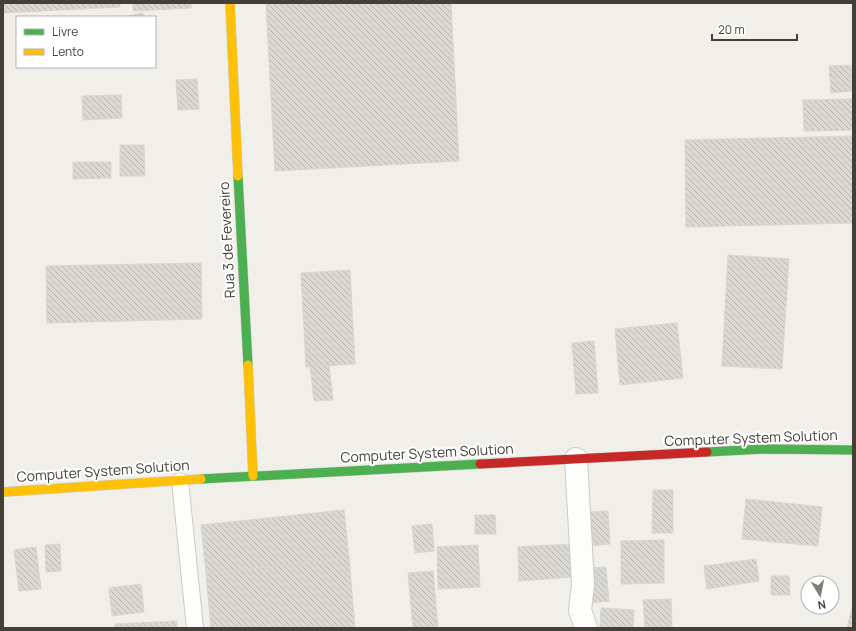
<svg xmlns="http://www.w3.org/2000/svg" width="856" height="631" font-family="Manrope,sans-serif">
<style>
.building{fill:url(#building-back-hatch);stroke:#d8d6d0}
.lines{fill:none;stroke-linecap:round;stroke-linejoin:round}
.lane-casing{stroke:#cccbc6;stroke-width:18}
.street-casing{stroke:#cccbc6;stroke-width:24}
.fast-casing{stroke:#ceccc1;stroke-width:10}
.slow-casing{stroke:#ceccc1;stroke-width:10}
.jam-casing{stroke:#ceccc1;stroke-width:10}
.lane{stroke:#fdfdfc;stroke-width:16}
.street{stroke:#fdfdfc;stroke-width:22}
.fast{stroke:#4caf50;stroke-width:9}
.slow{stroke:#ffc107;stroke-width:9}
.jam{stroke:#c62828;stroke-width:9}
.labels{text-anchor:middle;stroke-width:4;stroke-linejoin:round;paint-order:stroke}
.street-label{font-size:14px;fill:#454037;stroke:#fff}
</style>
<defs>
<pattern id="building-back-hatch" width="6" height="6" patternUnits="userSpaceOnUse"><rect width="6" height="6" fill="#dad8d2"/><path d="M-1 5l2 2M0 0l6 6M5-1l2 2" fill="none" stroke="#bcbab5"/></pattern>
</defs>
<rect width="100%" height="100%" fill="#f0efea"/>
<g class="building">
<path d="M3 3H120V7L3 13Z"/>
<path d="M133 3H191V8L133 11Z"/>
<path d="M266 3H451L459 161 275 171Z"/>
<path d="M143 13 144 17H122Z"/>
<path d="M851 65 852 91 831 93 829 66Z"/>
<path d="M197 79 199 109 178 110 176 80Z"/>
<path d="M121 95 122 118 83 120 82 96Z"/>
<path d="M853 99V130L804 131 803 100Z"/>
<path d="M853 136V223L686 227 685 140Z"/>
<path d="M120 145H144L145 176H120Z"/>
<path d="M73 162H111V178L73 179Z"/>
<path d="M728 255 789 259 782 369 722 366Z"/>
<path d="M201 263 202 319 47 323 46 266Z"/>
<path d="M350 270 355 364 306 367 301 273Z"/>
<path d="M677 323 683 378 620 385 615 329Z"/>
<path d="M594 341 598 393 576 394 572 343Z"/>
<path d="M329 365 333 400 314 401 310 366Z"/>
<path d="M653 490H673V533H652Z"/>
<path d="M746 499 822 507 818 546 742 539Z"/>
<path d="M344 510 349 558 206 574 201 525Z"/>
<path d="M608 511 610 544 589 546 586 512Z"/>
<path d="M475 515H495L496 534H475Z"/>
<path d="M432 524 434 551 415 553 412 526Z"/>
<path d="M664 540V583L621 584V541Z"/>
<path d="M60 544 61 571 46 572 45 545Z"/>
<path d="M572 544 574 577 519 581 518 547Z"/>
<path d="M478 545 480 587 438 589 437 547Z"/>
<path d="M36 547 41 589 19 591 14 550Z"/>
<path d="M349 558 355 628H271L265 567Z"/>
<path d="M756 559 759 581 707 589 704 566Z"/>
<path d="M265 567 271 628H211L206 574Z"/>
<path d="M606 567 609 601 589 603 587 568Z"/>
<path d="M433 571 438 628H413L408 573Z"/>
<path d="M771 576H789L790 595H771Z"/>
<path d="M141 584 144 612 112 616 109 588Z"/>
<path d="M671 599 672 627 645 628 643 600Z"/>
<path d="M853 604V628H847Z"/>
<path d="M601 608 634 610 633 628H600Z"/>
<path d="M177 621V628H115V624Z"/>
</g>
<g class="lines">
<defs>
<path id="lane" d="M180 481 195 628"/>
<path id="street" d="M576 459 583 584 580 610 586 628"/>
<g id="fast">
<path d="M238 176 248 365"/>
<path d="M707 452 765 449 853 450"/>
<path d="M201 479 480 464"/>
</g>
<g id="slow">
<path d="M230 3 238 176"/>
<path d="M248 365 253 476"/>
<path d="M3 492 201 479"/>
</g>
<path id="jam" d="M480 464 707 452"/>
</defs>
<use href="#lane" class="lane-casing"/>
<use href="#street" class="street-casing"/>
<use href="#fast" class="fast-casing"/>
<use href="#slow" class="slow-casing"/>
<use href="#jam" class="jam-casing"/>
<use href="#lane" class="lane"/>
<use href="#street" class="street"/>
<use href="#fast" class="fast"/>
<use href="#slow" class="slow"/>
<use href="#jam" class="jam"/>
</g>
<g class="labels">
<g class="street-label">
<text transform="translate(227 240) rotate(-93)" y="5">Rua 3 de Fevereiro</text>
<text transform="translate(751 438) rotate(-2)" y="5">Computer System Solution</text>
<text transform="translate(427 453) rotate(-3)" y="5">Computer System Solution</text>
<text transform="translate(103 471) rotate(-4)" y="5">Computer System Solution</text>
</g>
</g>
<rect width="856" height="631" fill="none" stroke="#454037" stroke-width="8"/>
<rect x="16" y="16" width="140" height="52" fill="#ffffff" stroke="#b5b3af"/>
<rect x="24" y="29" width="20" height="6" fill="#4caf50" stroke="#b5b3af"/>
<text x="52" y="36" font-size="12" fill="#454037">Livre</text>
<rect x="24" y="49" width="20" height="6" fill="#ffc107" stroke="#b5b3af"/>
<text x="52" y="56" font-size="12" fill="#454037">Lento</text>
<g transform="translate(820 595) rotate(170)"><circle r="19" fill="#ffffff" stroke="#b5b3af"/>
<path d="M0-3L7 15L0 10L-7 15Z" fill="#817d76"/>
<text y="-6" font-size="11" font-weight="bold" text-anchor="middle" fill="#454037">N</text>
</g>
<path d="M712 34v6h85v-6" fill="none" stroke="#454037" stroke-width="2"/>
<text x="718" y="34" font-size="12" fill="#454037" stroke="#ffffff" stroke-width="3" paint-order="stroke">20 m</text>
</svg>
